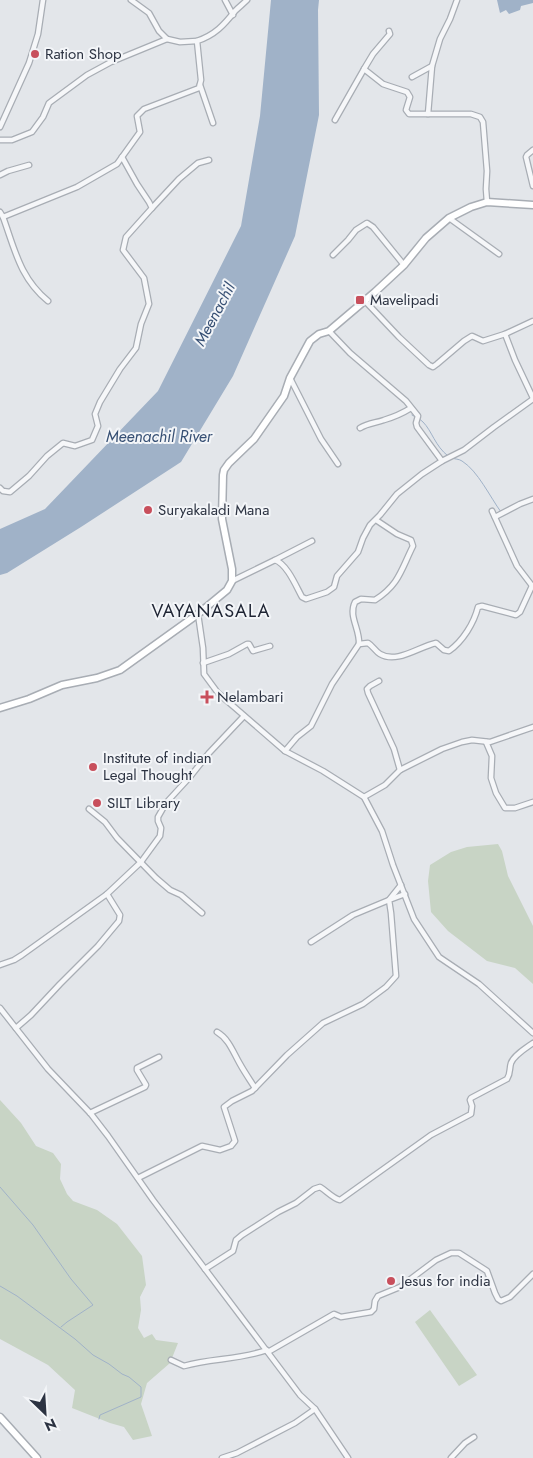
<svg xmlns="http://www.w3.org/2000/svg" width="533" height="1458" font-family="Jost,sans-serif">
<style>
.green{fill:#c8d4c5}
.water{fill:#a0b2c8}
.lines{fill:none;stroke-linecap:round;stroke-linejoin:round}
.stream{stroke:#a0b2c8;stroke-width:1}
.street-casing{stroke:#a8adb4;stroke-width:7}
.secondary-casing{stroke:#a8adb4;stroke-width:9}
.street{stroke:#f6f7f9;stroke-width:4.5}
.secondary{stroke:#fff;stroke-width:6}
.poi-dot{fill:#c84f5c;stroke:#f3f5f8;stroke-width:2}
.labels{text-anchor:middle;stroke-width:4;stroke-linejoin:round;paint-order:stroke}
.poi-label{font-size:15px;fill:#2c3342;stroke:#f3f5f8;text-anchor:start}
.water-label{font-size:16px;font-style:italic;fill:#375074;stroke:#f3f5f8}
.quarter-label{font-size:18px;letter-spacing:1px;fill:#1e2433;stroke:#f3f5f8}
</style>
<rect width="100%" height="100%" fill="#e3e6ea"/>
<g class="green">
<path d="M498 844 502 851 508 876 533 926V984L515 968 487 961 448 931 431 912 428 881 430 865 451 852 467 847Z"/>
<path d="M0 1100 21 1123 36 1146 53 1153 61 1164 60 1179 67 1194 73 1201 97 1210 117 1224 142 1256 146 1285 140 1297 141 1310 138 1328 144 1338 152 1334 156 1340 178 1343 170 1363 147 1383 141 1404 152 1436 133 1440 124 1427 110 1423 72 1408 75 1390 48 1365 0 1339Z"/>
<path d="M430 1310 477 1375 459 1386 415 1322Z"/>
</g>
<g class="water">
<path d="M271 0H319L318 10 319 115 295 236 233 376 181 462 81 527 7 573 0 575V529L45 509 158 391 241 226 260 116Z"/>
<path d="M497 0H533V3L521 6 520 10 509 14 506 10 500 13Z"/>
</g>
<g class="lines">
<g class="stream">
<path d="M412 415C416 417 420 419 423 422 432 431 435 446 448 456"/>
<path d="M451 458C455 459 459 459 462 461 478 471 490 497 501 512"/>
<path d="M0 1187 33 1225 71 1279 93 1305 67 1322 61 1327"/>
<path d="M0 1286 17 1296 75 1339 93 1355 109 1364 122 1374 129 1377 141 1387V1397L100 1415 99 1419"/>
</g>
<defs>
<g id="street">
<path d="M131 0 149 13 159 31 167 39 180 42 197 41"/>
<path d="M225 0 233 15"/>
<path d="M364 69 373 54 390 34 389 31"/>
<path d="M412 77 432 66 440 39 450 19 457 0"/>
<path d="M200 85 213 123"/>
<path d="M428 114 432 66"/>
<path d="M335 120 364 69 383 84 407 92 410 97 406 110 409 114H471L480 117 483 122 487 171 486 189 487 202"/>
<path d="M0 127 29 63 38 34 43 0"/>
<path d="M0 140H12L32 132 43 117 49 103 87 75 111 62 167 39"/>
<path d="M533 150 527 155 526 157 533 186"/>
<path d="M0 175 8 171 29 165"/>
<path d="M152 208 179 179 198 163 209 160"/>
<path d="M0 212 3 217C15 250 20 278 48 301"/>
<path d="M3 217 77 187 117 164 140 132 137 116 144 109 199 88 201 80 197 41C215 35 224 25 235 11 239 7 243 4 247 0"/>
<path d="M449 218 499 254"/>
<path d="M333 255 348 240 356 230 367 223 373 227 404 265"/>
<path d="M365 301 399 337 429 365 433 367 437 364 464 341 472 336 483 341 505 334"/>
<path d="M533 321 505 334 515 360 533 398"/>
<path d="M329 331 350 353 406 401 418 416 416 423 417 427 442 461"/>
<path d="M290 378 321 439 338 464"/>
<path d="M360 428C368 423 376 423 384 420 394 417 403 413 411 408"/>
<path d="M0 488 3 491 10 492 29 476 47 456 63 443 75 446 92 440 98 426 95 414 100 402 120 369 136 348 141 324 149 304 144 278 123 250 126 237 152 208 149 202 137 184 122 157"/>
<path d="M492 511 517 566 533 587"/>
<path d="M495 517 520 504 533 499"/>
<path d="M275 560 312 541"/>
<path d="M232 581 275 560C287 564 296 586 302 597L306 599 327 592 334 587 337 576 358 552 363 538 370 525 380 515 397 494 422 474 442 461 464 450 494 427 533 399"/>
<path d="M198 614 203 648 204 674 218 693 285 751 323 771 364 797 382 831 393 865 414 919 439 957 479 984 533 1033"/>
<path d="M359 644 368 643C373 646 375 651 380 654 397 664 418 647 436 643L444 650 449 651C463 641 474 623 478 607L482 606 516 615 520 612 532 586"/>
<path d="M203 663 229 654 247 644H249L253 651 270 646"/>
<path d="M379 681 370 686 367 689 368 693 394 749 400 770"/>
<path d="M486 742 492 756 491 778 496 793 505 808H515L533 802"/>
<path d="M285 751 297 737 311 726 332 684 359 644C360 629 348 616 355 602L361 599 375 600C399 585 401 570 413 546L411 540 397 534 376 520"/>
<path d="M364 797 385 785 400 770 442 749 462 742 472 740 490 742 533 727"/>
<path d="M89 809 105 822 117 838 156 878 170 890 181 895 202 913"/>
<path d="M311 942 353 915 389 900 401 885"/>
<path d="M0 965 14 960 22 955 107 894 141 862 160 836 161 828 158 821V817L166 803 189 778 209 753 244 716"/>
<path d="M0 1008 48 1069 91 1114 108 1136 153 1200 300 1395 315 1409 348 1458"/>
<path d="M16 1028 31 1015 60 984 98 946 119 921 120 915 107 894"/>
<path d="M217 1032C229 1039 233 1052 240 1064 245 1073 250 1080 255 1088"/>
<path d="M90 1113 145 1087 146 1085 137 1070V1068L159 1057"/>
<path d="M138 1178 202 1146 220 1150 231 1146 235 1141 224 1107 232 1101 252 1091 287 1055 323 1023 363 1004 386 987 396 976 391 913 389 900 405 894"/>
<path d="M205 1269 233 1251 236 1240 242 1235 278 1212 296 1203 314 1189 320 1187C327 1191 332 1198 340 1200L431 1135 471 1114 472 1106 470 1100 471 1098 507 1079C511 1073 509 1069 511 1063 514 1055 526 1048 533 1043"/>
<path d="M268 1352 334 1314 341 1317 371 1312 374 1309 375 1301 378 1296 400 1287 436 1260 451 1253H459L487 1271 495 1293 498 1299 501 1301 510 1297 533 1274"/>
<path d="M171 1360 184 1366C211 1358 239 1360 267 1350"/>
<path d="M222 1458 237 1453 295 1423 315 1409"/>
<path d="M451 1458 465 1443 474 1437"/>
</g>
<g id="secondary">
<path d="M0 708 29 699 62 685 97 678 120 670 198 614 227 590 232 581V569L222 519 223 475 224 470 229 463 254 439 284 396 290 378 310 341 319 334 329 331 375 292 404 265 426 238 449 218 471 207 487 202 533 205"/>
<path d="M0 1417 37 1458"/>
</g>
</defs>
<use href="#street" class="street-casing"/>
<use href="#secondary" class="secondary-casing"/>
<use href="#street" class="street"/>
<use href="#secondary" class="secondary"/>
</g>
<g class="poi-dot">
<circle cx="35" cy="54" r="5"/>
<rect x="355" y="295" width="10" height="10" rx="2.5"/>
<circle cx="148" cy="510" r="5"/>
<path d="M204.5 689.5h5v5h5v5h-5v5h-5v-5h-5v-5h5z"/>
<circle cx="93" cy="767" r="5"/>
<circle cx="97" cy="803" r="5"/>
<circle cx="391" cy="1281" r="5"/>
</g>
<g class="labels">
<g class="poi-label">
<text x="45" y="59">Ration Shop</text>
<text x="370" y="305">Mavelipadi</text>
<text x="158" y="515">Suryakaladi Mana</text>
<text x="217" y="702">Nelambari</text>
<text x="103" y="763">Institute of indian<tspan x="103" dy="17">Legal Thought</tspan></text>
<text x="107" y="808">SILT Library</text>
<text x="401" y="1286">Jesus for india</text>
</g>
<g class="water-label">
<text transform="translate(214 314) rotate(-62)" y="6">Meenachil</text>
<text x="159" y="442">Meenachil River</text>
</g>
<g class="quarter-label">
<text x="211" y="617">VAYANASALA</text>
</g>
</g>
<g transform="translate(45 1413) rotate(155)" stroke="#f3f5f8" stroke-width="4" paint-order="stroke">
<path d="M0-4L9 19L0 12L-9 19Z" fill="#2c3342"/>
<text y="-8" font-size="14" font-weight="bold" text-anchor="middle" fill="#2c3342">N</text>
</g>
</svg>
